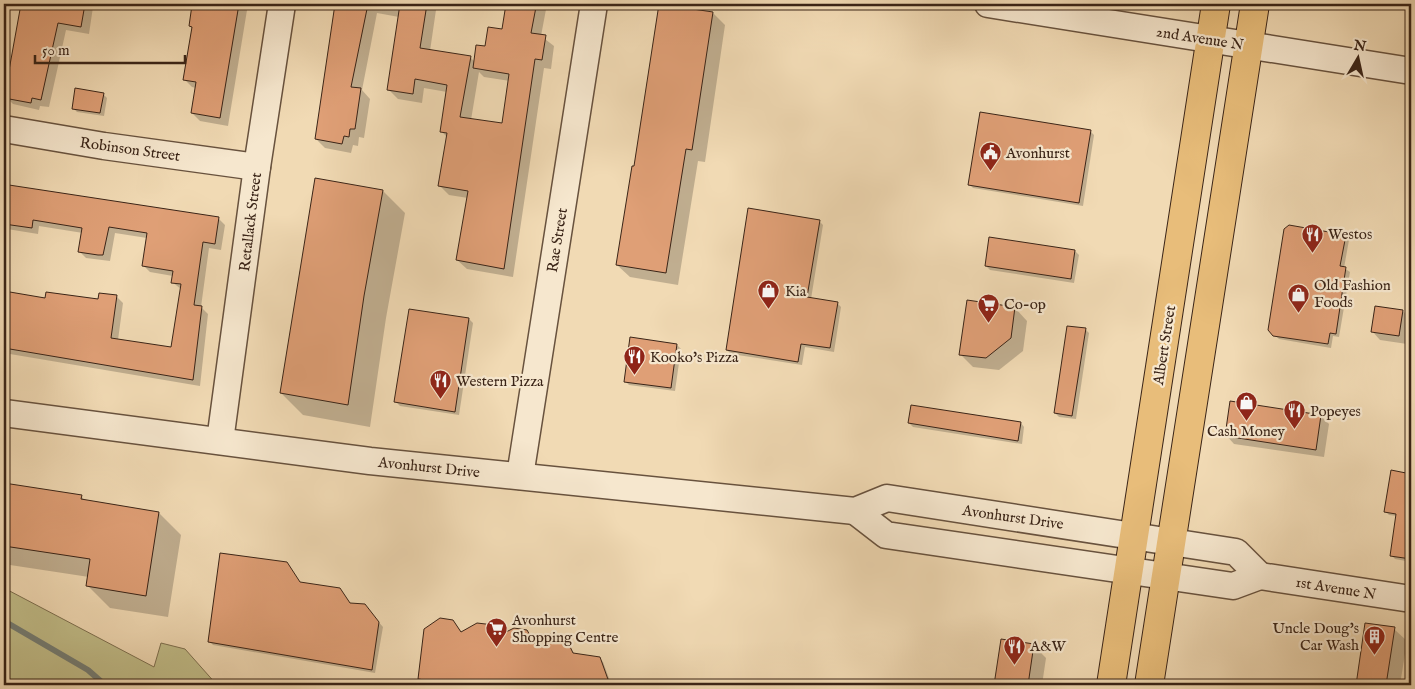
<svg xmlns="http://www.w3.org/2000/svg" width="1415" height="689" font-family="'IM FELL English',serif">
<style>
.green{fill:#c1bd89;stroke:#7e7050}
.shadow{fill:#0003;fill-rule:evenodd}
.lines{fill:none;stroke-linecap:round;stroke-linejoin:round}
.stream{stroke:#757e75;stroke-width:6}
.building{fill:#df9f76;stroke:#3a2417}
.minor-casing{stroke:#68523e;stroke-width:29}
.major-casing{stroke:#3a2417;stroke-width:30}
.minor{stroke:#f6e7ce;stroke-width:26}
.major{stroke:#e8bd7a;stroke-width:28}
.labels{text-anchor:middle;stroke-width:4.5;stroke-linejoin:round;paint-order:stroke}
.street-label{font-size:15px;fill:#3a2417;stroke:#f6e7ce}
.poi-label{font-size:15px;fill:#3a2417;stroke:#f6e7ce;text-anchor:start}
</style>
<rect width="100%" height="100%" fill="#f1dab4"/>
<filter id="stains"><feTurbulence type="fractalNoise" baseFrequency=".004" numOctaves="4"/><feColorMatrix values="0 0 0 0 .2 0 0 0 0 .09 0 0 0 0 .02 0 0 0 .5 -.17"/></filter>
<radialGradient id="worn" r=".72"><stop offset=".6" stop-color="#630" stop-opacity="0"/><stop offset="1" stop-color="#630" stop-opacity=".3"/></radialGradient>
<path class="green" d="M4 588 154 667 161 643 185 649 217 685H4Z"/>
<g class="shadow">
<path d="M28 4H89L93 7 89 34 66 30 49 107 40 106 39 110 13 104 5 96Z"/>
<path d="M197 4H248L228 126 200 121 192 113 196 88 192 87 184 79 192 28 190 26Z"/>
<path d="M336 4H434L436 10 430 51 470 57 475 62 503 30 508 4H547L541 36 554 46 551 69 544 68 513 277 467 269 457 260 468 198 449 195 439 185 447 137 441 131 447 92 424 88 422 103 398 99 388 89 399 17 377 13 362 90 370 99 364 138 359 137 358 146 353 145 351 153 325 148 316 139ZM479 72 484 77 510 81 503 125 471 120Z"/>
<path d="M713 13 725 25 705 162 698 161 678 285 630 277 617 265 636 168Z"/>
<path d="M103 94 107 98 104 116 77 112 73 108Z"/>
<path d="M1090 131 1094 135 1083 206 973 188 969 184Z"/>
<path d="M4 188 218 218 225 225 221 250 209 248 201 307 208 314 200 386 4 353V293L46 299 99 301 116 296 123 303 118 340 173 349 181 289 172 282 173 276 150 272 143 265 147 238 115 233 110 261 86 258 79 251 83 233 39 226 38 234 7 229 4 250Z"/>
<path d="M383 191 405 213 386 318 370 427 303 415 281 393Z"/>
<path d="M819 221 823 225 811 299 837 303 841 307 834 352 805 347 802 365 731 354 727 350Z"/>
<path d="M1345 236 1349 240 1344 268 1350 272 1339 337 1333 336 1331 348 1279 339 1269 330Z"/>
<path d="M1075 251 1079 255 1074 283 990 270 986 266Z"/>
<path d="M1015 308 1027 321 1023 351 999 370 973 367 960 354Z"/>
<path d="M410 310 469 319 473 323 459 415 400 406 396 402Z"/>
<path d="M1403 311 1411 320 1407 344 1380 340 1372 331Z"/>
<path d="M1085 329 1089 333 1076 419 1059 417 1055 413Z"/>
<path d="M677 345 681 349 675 391 629 385 625 381Z"/>
<path d="M1321 416 1329 424 1324 457 1234 444 1226 435Z"/>
<path d="M909 423H1021L1024 427 1022 444 913 427Z"/>
<path d="M1392 472 1411 475V562L1395 559 1391 555 1397 516 1389 515 1385 511Z"/>
<path d="M4 484 81 496 86 502 159 513 181 535 168 617 110 608 88 586 89 577 10 565 4 558Z"/>
<path d="M339 589 351 604 366 608 383 627 375 673 213 645 209 641Z"/>
<path d="M453 621 462 633 493 627 500 637 526 631 536 644 564 637 575 655 599 658 603 662 610 681 625 685H440L423 683 419 679Z"/>
<path d="M1366 624 1394 629 1407 641 1400 685H1357Z"/>
<path d="M1002 640 1033 645 1046 658 1042 685H995Z"/>
</g>
<g class="lines">
<path class="stream" d="M4 621 88 670 105 685"/>
</g>
<g class="building">
<path d="M21 4H85L81 27 58 23 41 100 32 98 31 103 4 98Z"/>
<path d="M195 4H239L220 118 191 113 196 82 183 80 192 27 189 26 192 5 195 6Z"/>
<path d="M335 4H368L351 87 361 88 355 129H350L349 137 344 136 342 144 315 139Z"/>
<path d="M400 4H427L420 48 471 56 460 117 502 123 509 74 473 68 476 45 485 46 488 27 502 29 506 4H531V6L536 7 531 33 546 35 542 60 535 59 504 269 456 260 468 191 438 186 447 133 440 132 447 85 415 79 413 94 387 90Z"/>
<path d="M659 4 713 12 692 150 686 149 666 273 616 265 632 166H634Z"/>
<path d="M75 88 104 93 100 113 72 109Z"/>
<path d="M980 112 1091 130 1079 203 968 185Z"/>
<path d="M315 178 383 190 364 296 348 405 280 393Z"/>
<path d="M9 185 219 217 215 244 203 242 194 305 202 306 193 380 4 348V291L45 298 46 292 98 299 99 293 117 295 111 338 171 347 181 284 171 283 173 271 142 266 147 233 109 227 103 255H98L78 252 82 228 33 220 32 228 4 224Z"/>
<path d="M748 208 820 220 807 297 838 302 830 348 801 344 798 362 726 350Z"/>
<path d="M1289 225 1346 235 1340 266 1346 267 1336 334 1330 333 1328 344 1273 336 1268 330 1284 229Z"/>
<path d="M989 237 1075 250 1071 279 985 266Z"/>
<path d="M967 300 1015 307 1011 338 986 358 959 355Z"/>
<path d="M1375 306 1403 310 1399 336 1371 332Z"/>
<path d="M409 309 469 318 455 412 394 402Z"/>
<path d="M1067 326 1086 328 1072 416 1054 413Z"/>
<path d="M630 337 677 344 671 388 624 382Z"/>
<path d="M1230 401 1321 415 1316 450 1225 436Z"/>
<path d="M911 405 1021 422 1018 441 908 423Z"/>
<path d="M1391 470 1411 474V559L1390 556 1396 514 1384 512Z"/>
<path d="M4 483 82 495 81 499 159 512 146 596 86 586 90 559 4 546Z"/>
<path d="M220 553 287 562 300 582 340 588 350 603 365 604 379 622 372 670 208 642Z"/>
<path d="M440 618 453 620 461 632 477 623 494 625 498 636 514 628 527 630 535 644 549 634 565 636 573 653 600 657 610 685H439V682L418 679 424 629Z"/>
<path d="M1365 623 1395 627 1386 685H1356Z"/>
<path d="M1001 639 1034 644 1028 685H994Z"/>
</g>
<g class="lines">
<defs>
<g id="minor">
<path d="M988 4 1411 71"/>
<path d="M4 129 104 146 257 167"/>
<path d="M4 413 370 461 855 511 887 498 1236 552 1260 576"/>
<path d="M220 441 257 167 282 4"/>
<path d="M520 476 594 4"/>
<path d="M855 511 886 535 1233 586 1260 576 1411 599"/>
</g>
<g id="major">
<path d="M1111 685 1216 4"/>
<path d="M1149 685 1255 4"/>
</g>
</defs>
<use href="#minor" class="minor-casing"/>
<use href="#major" class="major-casing"/>
<use href="#minor" class="minor"/>
<use href="#major" class="major"/>
</g>
<defs>
<symbol id="civic-pin" viewBox="-11 -11 22 30"><path d="M0 17L-7.5 6A9.5 9.5 0 1 1 7.5 6Z" fill="#8f2418" stroke="#f6e7ce"/><path d="M-.6-6.5H3V-4.5H.6V-3L4-1V1h2V6H-6V1h2V-1L-.6-3ZM-1.2 2.5V6h2.4V2.5Z" fill="#fff"/></symbol>
<symbol id="restaurant-pin" viewBox="-11 -11 22 30"><path d="M0 17L-7.5 6A9.5 9.5 0 1 1 7.5 6Z" fill="#8f2418" stroke="#f6e7ce"/><path d="M-5-6h1v4h1v-4h1v4h1v-4h1v5L-1.5 .5V6h-2V.5L-5-1ZM5-6V6H3V1.5H1.5Q1.5-4 5-6Z" fill="#fff"/></symbol>
<symbol id="shop-pin" viewBox="-11 -11 22 30"><path d="M0 17L-7.5 6A9.5 9.5 0 1 1 7.5 6Z" fill="#8f2418" stroke="#f6e7ce"/><path d="M-5-2.5h2.3a2.7 3.5 0 0 1 5.4 0H5L5.5 6h-11ZM-1.5-2.5h3a1.5 2.3 0 0 0-3 0Z" fill="#fff"/></symbol>
<symbol id="supermarket-pin" viewBox="-11 -11 22 30"><path d="M0 17L-7.5 6A9.5 9.5 0 1 1 7.5 6Z" fill="#8f2418" stroke="#f6e7ce"/><path d="M-6-5.5h2.5l.6 2H6L4.5 2H-2.5L-4.4-4H-6ZM-1.5 3.2a1.3 1.3 0 1 0 .1 0ZM3 3.2a1.3 1.3 0 1 0 .1 0Z" fill="#fff"/></symbol>
<symbol id="building-pin" viewBox="-11 -11 22 30"><path d="M0 17L-7.5 6A9.5 9.5 0 1 1 7.5 6Z" fill="#8f2418" stroke="#f6e7ce"/><path d="M-4-6H4V6H1V3H-1V6H-4ZM-2.5-4.3h1.7v1.8h-1.7ZM.8-4.3h1.7v1.8H.8ZM-2.5-1h1.7V.8h-1.7ZM.8-1h1.7V.8H.8Z" fill="#fff"/></symbol>
</defs>
<g fill-rule="evenodd">
<use href="#civic-pin" x="978" y="140" width="25" height="34"/>
<use href="#restaurant-pin" x="1300" y="222" width="25" height="34"/>
<use href="#shop-pin" x="756" y="278" width="25" height="34"/>
<use href="#shop-pin" x="1286" y="282" width="25" height="34"/>
<use href="#supermarket-pin" x="976" y="292" width="25" height="34"/>
<use href="#restaurant-pin" x="622" y="344" width="25" height="34"/>
<use href="#restaurant-pin" x="428" y="368" width="25" height="34"/>
<use href="#shop-pin" x="1234" y="390" width="25" height="34"/>
<use href="#restaurant-pin" x="1282" y="398" width="25" height="34"/>
<use href="#supermarket-pin" x="484" y="616" width="25" height="34"/>
<use href="#building-pin" x="1362" y="624" width="25" height="34"/>
<use href="#restaurant-pin" x="1002" y="634" width="25" height="34"/>
</g>
<g class="labels">
<g class="street-label">
<text transform="translate(1200 38) rotate(9)" y="5">2nd Avenue N</text>
<text transform="translate(130 149) rotate(8)" y="5">Robinson Street</text>
<text transform="translate(250 222) rotate(-83)" y="5">Retallack Street</text>
<text transform="translate(557 240) rotate(-81)" y="5">Rae Street</text>
<text transform="translate(1164 345) rotate(-81)" y="5">Albert Street</text>
<text transform="translate(429 467) rotate(6)" y="5">Avonhurst Drive</text>
<text transform="translate(1013 517) rotate(8)" y="5">Avonhurst Drive</text>
<text transform="translate(1336 588) rotate(9)" y="5">1st Avenue N</text>
</g>
<g class="poi-label">
<text x="1006" y="158">Avonhurst</text>
<text x="1328" y="239">Westos</text>
<text x="1314" y="290">Old Fashion<tspan x="1314" dy="17">Foods</tspan></text>
<text x="785" y="296">Kia</text>
<text x="1004" y="309">Co-op</text>
<text x="650" y="362">Kooko's Pizza</text>
<text x="456" y="386">Western Pizza</text>
<text x="1310" y="416">Popeyes</text>
<text x="1246" y="436" text-anchor="middle">Cash Money</text>
<text x="512" y="625">Avonhurst<tspan x="512" dy="17">Shopping Centre</tspan></text>
<text x="1359" y="633" text-anchor="end">Uncle Doug's<tspan x="1359" dy="17">Car Wash</tspan></text>
<text x="1030" y="651">A&amp;W</text>
</g>
</g>
<rect width="1415" height="689" fill="none" stroke="#f1dab4" stroke-width="20"/>
<rect x="5" y="5" width="1405" height="679" fill="none" stroke="#3a2417" stroke-width="2.5"/>
<rect x="10" y="10" width="1395" height="669" fill="none" stroke="#3a2417"/>
<g transform="translate(1358 58) rotate(9)" stroke="#f6e7ce" stroke-width="4" paint-order="stroke">
<path d="M0-4L9 19L0 12L-9 19Z" fill="#3a2417"/>
<text y="-8" font-size="14" font-weight="bold" text-anchor="middle" fill="#3a2417">N</text>
</g>
<path d="M35 55v8h150v-8" fill="none" stroke="#3a2417" stroke-width="2.5"/>
<text x="42" y="55" font-size="15" fill="#3a2417" stroke="#f6e7ce" stroke-width="4" paint-order="stroke">50 m</text>
<rect width="100%" height="100%" filter="url(#stains)"/>
<rect width="100%" height="100%" fill="url(#worn)"/>
</svg>
